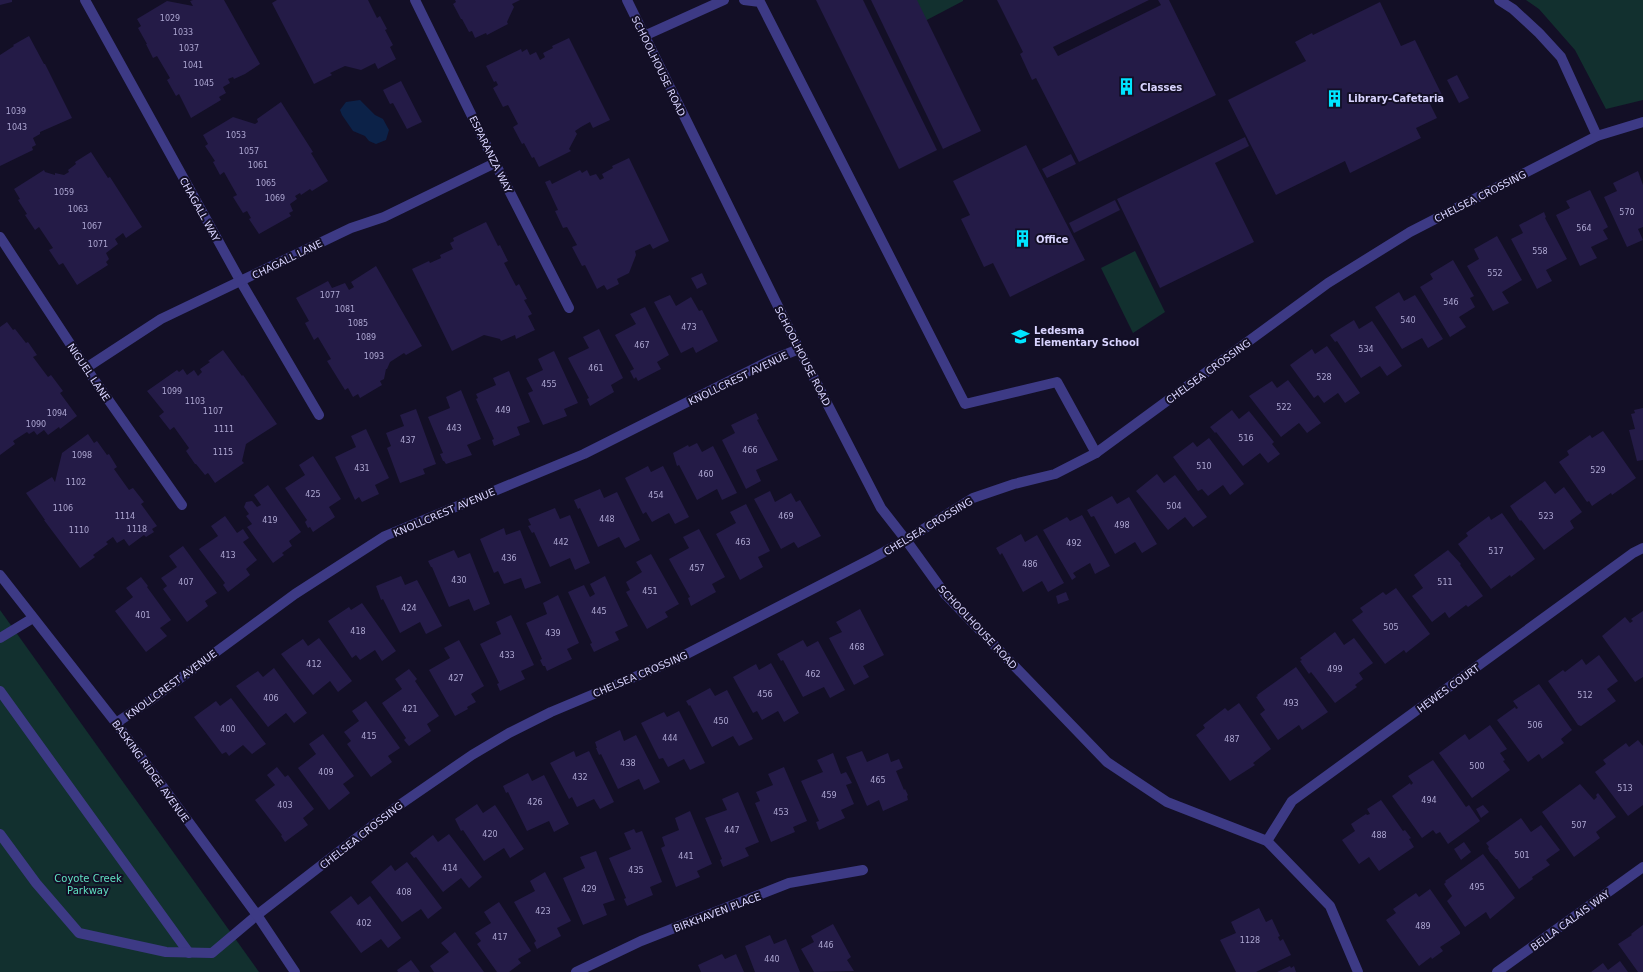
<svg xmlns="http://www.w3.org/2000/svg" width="1643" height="972" font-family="'DejaVu Sans',sans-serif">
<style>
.green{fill:#12302f}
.water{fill:#0c2248}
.building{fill:#241b47}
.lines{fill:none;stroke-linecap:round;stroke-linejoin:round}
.service{stroke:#3d3a85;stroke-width:10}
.minor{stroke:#3d3a85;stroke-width:10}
.tertiary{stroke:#3d3a85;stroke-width:10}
.labels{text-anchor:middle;stroke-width:4;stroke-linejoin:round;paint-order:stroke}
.number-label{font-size:8px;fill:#aca6d1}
.street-label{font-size:10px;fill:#d9d4ff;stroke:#130f26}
.poi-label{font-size:10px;font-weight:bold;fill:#d9d4ff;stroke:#130f26;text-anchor:start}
.park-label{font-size:10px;fill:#5fe0c0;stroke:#130f26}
</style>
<rect width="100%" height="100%" fill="#130f26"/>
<g class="green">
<path d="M909 0H963V1L921 23Z"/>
<path d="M1526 0H1643V100L1606 109 1575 50 1539 9Z"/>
<path d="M1135 251 1165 312 1133 333 1101 268Z"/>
<path d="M0 610 259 972H0Z"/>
</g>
<path class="water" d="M360 100 375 115 383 119 389 130 386 140 376 144 369 141 365 136 353 131 342 115 340 110 346 102Z"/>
<g class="building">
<path d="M0 0H12V2L0 5Z"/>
<path d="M193 0H224L260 64 245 74 234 79 233 77 228 79 230 83 223 87 226 93 219 97 221 100 191 118 179 94 176 96 167 80 170 78 157 56 153 58 146 44H147L138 28 141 26 137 19 167 1 193 6 190 1Z"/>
<path d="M277 0H368L377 18 380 16 387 29 385 30 393 45 390 47 396 59 378 69 375 63 361 70 345 66 330 73 332 75 314 84 272 3Z"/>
<path d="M455 0H520L512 4 514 7 507 22 508 24 487 35 486 33 475 38 472 31 469 32 462 19H461L453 4 456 2Z"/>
<path d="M816 0H863L937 150 899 169Z"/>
<path d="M871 0H917L981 131 943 149Z"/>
<path d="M997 0H1149L1053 47 1058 56 1161 5 1158 0H1169L1216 95 1079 162 1036 78 1032 80 1020 54 1023 52Z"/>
<path d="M1380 2 1401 46 1415 40 1442 95 1429 102 1437 118 1416 128 1421 138 1350 173 1345 161 1276 195 1228 100 1306 61 1295 42 1312 33 1313 35Z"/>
<path d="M29 36 44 64H45L72 118 40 132V134L33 138 36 145 32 147 33 150 0 166V55L14 46 13 45Z"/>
<path d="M569 38 610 120 593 128 590 122 581 127 575 131 577 134 569 149 571 151 539 167 534 157 532 158 524 143 522 144 513 127 518 124 508 105 503 107 493 88 498 85 496 81 494 82 486 66 521 49 522 52 527 49 530 55 536 52 540 60 545 57 543 53 553 48 552 46Z"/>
<path d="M1457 75 1469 98 1459 103 1447 80Z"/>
<path d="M401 81 422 122 407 129 393 103 390 104 383 90Z"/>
<path d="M281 102 313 152 311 153 328 181 312 191 310 189 301 195 300 193 295 196 297 199 290 204 293 211 289 213 291 216 259 234 249 219 251 218 247 211 243 213 233 197 237 195 224 172 220 175 213 162 215 161 205 146 208 144 203 135 233 117 255 124 258 122 257 119Z"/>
<path d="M1245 137 1249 146 1215 163 1254 242 1160 288 1117 199Z"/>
<path d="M1026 145 1085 260 1010 297 993 263 984 267 961 219 970 215 953 181Z"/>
<path d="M91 152 108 178 110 177 142 227 126 238 123 233 115 239 118 244 106 253 109 259 106 262 108 265 77 285 63 263 59 265 49 250 53 248 39 227 35 230 25 215 27 214 18 200 20 199 14 189 44 170 45 172 55 175V173L64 175 69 172 68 170 76 164 75 162Z"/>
<path d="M1071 154 1076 164 1047 178 1042 169Z"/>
<path d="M629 158 669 241 653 249 650 244 635 251 636 255 629 273 617 279 619 284 607 290 604 285 597 289 585 265 582 266 572 247 577 245 567 227 563 228 555 211 558 210 545 182 550 180 552 184 580 170 582 173 587 170 590 176 596 174 600 180 604 178 602 174 613 168 612 166Z"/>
<path d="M1638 171 1643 185V227L1638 229 1643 240 1627 247 1604 197 1617 191 1613 183Z"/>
<path d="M1590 190 1608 227 1603 230 1608 239 1591 247 1597 258 1580 266 1556 215 1570 208 1566 201Z"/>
<path d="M1115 200 1120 210 1074 233 1069 223Z"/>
<path d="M1544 212 1546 217 1545 218 1567 259 1546 270 1552 281 1537 289 1511 239 1523 233 1519 225Z"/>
<path d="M486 222 498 246 500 245 508 261 504 263 516 286 519 284 527 299 524 300 532 314 528 316 535 330 516 339 515 335 501 341 500 339 484 335 452 351 412 269 429 261 430 263 441 258 440 255 453 249 450 243 454 241 453 238Z"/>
<path d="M1497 236 1522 280 1502 292 1509 303 1493 311 1467 266 1479 259 1474 249Z"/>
<path d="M1453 260 1474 296 1470 298 1475 307 1459 317 1466 327 1450 337 1420 287 1433 279 1430 274Z"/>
<path d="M376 266 422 346 406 355 404 353 390 362 387 369H386L384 379 380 381 382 385 360 398 358 394 353 397 348 388 345 390 327 361 331 359 318 337 314 340 305 323 309 321 296 298 328 281 332 288 345 283 349 290 354 287 351 282Z"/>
<path d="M702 273 707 284 697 289 691 278Z"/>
<path d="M1399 292 1404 301 1415 295 1443 339 1428 348 1422 338 1402 349 1375 307Z"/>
<path d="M670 295 676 306 691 297 699 311 702 310 718 341 696 353 693 347 681 353 654 302Z"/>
<path d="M645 307 669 355 657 362 661 369 638 381 636 377 634 379 630 371 634 369 615 335 636 324 630 314Z"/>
<path d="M1354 320 1359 329 1372 321 1402 366 1387 376 1380 366 1361 378 1337 341 1335 342 1330 335Z"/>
<path d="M7 322 13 330 15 329 26 343 28 342 37 355 33 357 48 377 51 375 63 391 60 393 77 416 60 429 59 427 48 435 44 430 37 435 34 431 29 434 27 432 13 441 15 444 0 455V327Z"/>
<path d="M599 329 623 378 611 385 614 392 590 406 587 399 589 398 568 358 589 348 583 337Z"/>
<path d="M1327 346 1360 393 1345 403 1338 393 1324 403 1318 395 1314 398 1290 365 1312 349 1315 354Z"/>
<path d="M223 350 242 376 243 375 277 424 246 444 242 461 244 463 215 483 208 473 205 475 196 464H195L186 451 189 448 174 427 170 430 159 416 164 412 147 391 177 370 179 372 183 369 187 375 194 370 198 376 202 372 200 369 210 362 208 361Z"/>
<path d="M554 351 578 403 564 409 567 416 543 425 528 393 533 391 526 378 543 370 538 359Z"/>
<path d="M509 371 530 422 517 427 520 435 494 446 492 440 494 439 476 399 478 398 476 394 496 385 493 378Z"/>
<path d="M1288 380 1321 423 1307 433 1299 423 1281 437 1249 396 1272 381 1277 388Z"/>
<path d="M461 390 481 439 467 445 472 455 446 464 444 461H443L440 454 443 453 428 417 450 408 446 397Z"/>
<path d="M1643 408V460L1637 461 1629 430 1635 429 1631 414 1635 413 1634 410Z"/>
<path d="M416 409 436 464 423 469 425 474 400 483 387 448 391 446 386 433 404 426 400 415Z"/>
<path d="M1232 410 1239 419 1249 411 1274 442 1272 444 1280 454 1268 463 1260 453 1243 466 1216 432 1215 433 1210 427Z"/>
<path d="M756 413 759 419 757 420 778 460 756 470 761 481 746 489 722 440 735 433 731 425Z"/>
<path d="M366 429 389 478 375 485 379 494 362 502 359 497 355 500 335 457 356 447 351 436Z"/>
<path d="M1603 431 1636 478 1612 495 1611 493 1592 506 1589 501 1587 502 1559 462 1569 455 1567 451 1590 435 1592 438Z"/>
<path d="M88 434 94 443 97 441 107 455 109 454 117 467 114 469 129 490 133 488 144 502 141 504 157 526 152 529 154 532 146 537 144 535 129 546 124 539 117 543 113 537 106 542 108 544 93 555 95 557 80 568 44 520H45L26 493 52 477 55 482 62 453Z"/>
<path d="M1209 438 1244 484 1230 495 1223 485 1208 496 1202 489 1198 491 1173 457 1193 442 1197 447Z"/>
<path d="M697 443 702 452 713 446 737 493 722 500 717 489 697 500 679 465 677 466 673 453 688 445 689 447Z"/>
<path d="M313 456 341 499 329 507 335 517 313 532 310 527 308 528 305 522 307 520 285 488 305 475 299 465Z"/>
<path d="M648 466 651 472 663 466 689 517 675 524 669 513 652 522 646 512 643 514 625 478Z"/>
<path d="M1157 474 1164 483 1175 475 1207 517 1193 527 1185 517 1168 530 1136 491Z"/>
<path d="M1545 481 1555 494 1564 487 1582 512 1570 521 1574 528 1544 550 1521 520 1520 521 1510 506Z"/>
<path d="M268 485 301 532 289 541 292 546 282 553 284 555 273 563 247 527 252 524 246 516 249 514 244 507 246 502 252 501 257 507 261 505 254 495Z"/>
<path d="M600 489 604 498 617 492 640 540 625 548 619 537 598 547 580 508 578 509 574 500Z"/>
<path d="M770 491 775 502 791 493 796 502 800 500 821 536 798 548 794 542 781 549 754 499Z"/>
<path d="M1112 496 1117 504 1129 497 1157 544 1142 553 1135 542 1115 554 1094 516 1091 517 1087 510Z"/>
<path d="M746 504 770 551 758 557 763 567 740 580 716 534 736 523 730 512Z"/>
<path d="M555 508 560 519 570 515 590 563 575 570 570 558 550 567 534 532 532 533 528 526 531 525 528 519Z"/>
<path d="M1502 513 1535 559 1511 577 1510 575 1491 589 1458 544 1468 536 1466 533 1489 516 1491 520Z"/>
<path d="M1082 515 1110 566 1095 574 1090 563 1073 573 1076 577 1072 580 1043 530 1067 517 1070 521Z"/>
<path d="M225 516 242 540 237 533 243 529 249 538 243 542 257 560 246 569 250 575 228 592 223 585 225 583 199 549 218 536 211 526Z"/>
<path d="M504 528 506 535 520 530 541 583 525 589 521 578 504 584 498 571 494 573 480 539Z"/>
<path d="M699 529 725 577 712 584 716 592 691 606 688 598 690 597 669 559 689 548 683 537Z"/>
<path d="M1021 534 1025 542 1037 535 1064 583 1048 592 1042 581 1023 592 1002 553 1000 555 996 548Z"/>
<path d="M183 546 217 593 205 601 208 606 187 622 163 589 167 586 161 578 177 567 169 556Z"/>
<path d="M454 550 458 558 470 553 490 604 474 611 469 599 449 607 432 567H431L428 561Z"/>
<path d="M1448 550 1461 564 1460 565 1483 596 1468 607 1466 605 1449 618 1445 612 1432 622 1412 596 1423 588 1414 575Z"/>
<path d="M651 554 679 604 665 612 668 617 647 629 626 592 630 590 626 582 642 572 636 562Z"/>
<path d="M401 576 405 585 417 580 442 626 426 634 420 622 400 633 383 599 381 600 376 586Z"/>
<path d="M605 576 628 626 615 632 619 640 594 652 590 644 592 643 568 592 584 585 590 597 595 594 590 584Z"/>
<path d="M141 577 148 586 147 587 171 620 160 628 167 636 146 652 115 611 133 597 126 588Z"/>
<path d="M1396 588 1430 634 1406 653 1404 650 1385 664 1352 620 1363 612 1360 608 1383 592 1386 595Z"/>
<path d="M1066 592 1069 600 1058 604 1056 596Z"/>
<path d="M558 595 579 643 567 649 572 659 547 671 545 666H543L540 660 542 659 526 623 547 614 543 603Z"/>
<path d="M362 603 396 651 382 661 375 650 360 660 356 655 352 658 328 621 349 607 351 610Z"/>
<path d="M860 609 884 655 863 666 869 677 854 685 829 638 842 632 836 622Z"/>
<path d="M1643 611V677L1635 682 1602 636 1625 617 1630 623 1633 621 1631 619Z"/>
<path d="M511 615 534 665 521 671 525 679 500 691 497 684 499 683 480 644 501 634 496 622Z"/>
<path d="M1335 632 1344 645 1354 638 1373 663 1359 673 1363 679 1355 685 1357 687 1335 703 1311 672 1309 674 1300 661 1302 660 1300 658Z"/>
<path d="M319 638 352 681 338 692 330 681 313 695 281 654 303 639 308 646Z"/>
<path d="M459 640 484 686 471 694 476 702 467 707 468 709 455 716 429 670 450 658 444 648Z"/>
<path d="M803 640 807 647 818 641 845 690 830 698 824 687 803 697 783 660 781 661 777 654Z"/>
<path d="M1599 655 1618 681 1607 689 1616 701 1581 726 1578 725 1548 681 1563 670 1565 672 1582 659 1586 665Z"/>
<path d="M771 663 799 713 784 722 778 711 762 720 757 711 753 713 733 677 756 664 759 670Z"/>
<path d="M1296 667 1328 712 1302 730 1299 725 1278 740 1260 714 1265 710 1256 697 1258 696 1257 695Z"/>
<path d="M274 668 307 713 294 723 286 713 268 727 236 686 258 671 263 677Z"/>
<path d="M409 669 417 679 415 681 439 716 427 724 431 731 409 746 404 740 406 738 382 703 402 689 395 679Z"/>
<path d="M1539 684 1572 730 1561 739 1564 743 1542 759 1539 754 1528 762 1497 720 1515 707 1516 709 1518 708 1513 701Z"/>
<path d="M710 688 715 696 727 690 753 739 739 746 733 736 712 747 690 705 689 706 686 701Z"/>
<path d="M231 698 266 744 252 754 243 745 229 756 226 752 222 754 194 717 216 701 220 706Z"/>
<path d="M366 701 400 748 388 756 392 762 371 777 347 744 351 741 344 732 359 721 352 711Z"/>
<path d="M1239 703 1271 749 1253 763 1255 765 1230 781 1196 735 1205 728 1203 725 1225 708 1228 711Z"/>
<path d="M679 711 705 763 690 770 684 759 668 767 663 758 659 759 641 723 664 712 667 717Z"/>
<path d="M1490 725 1507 749 1500 753 1505 760 1503 761 1510 770 1472 798 1439 753 1465 734 1469 740Z"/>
<path d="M620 730 624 741 636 735 660 782 644 790 639 779 618 789 601 754 599 755 596 748H597L595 742Z"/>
<path d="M323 734 354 776 343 784 350 793 329 810 298 768 316 754 309 744Z"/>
<path d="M1638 740 1643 746V805L1628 816 1595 772 1606 764 1603 760 1626 743 1629 747Z"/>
<path d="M574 751 576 757 589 751 614 802 600 809 594 799 577 807 572 797 569 799 550 763Z"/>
<path d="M862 751 867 762 888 753 891 762 899 759 903 768 896 771 904 790 905 789 908 795 907 796 908 800 883 811 879 800 867 806 846 757Z"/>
<path d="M833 753 841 774 846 772 852 783 846 785 854 804 841 810 845 818 819 830 816 822 819 821 801 781 823 772 817 760Z"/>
<path d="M1433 760 1466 807 1469 805 1480 821 1448 844 1440 832 1436 834 1433 830 1422 838 1392 796 1410 783 1411 785 1413 783 1408 776Z"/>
<path d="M277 767 285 777 288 775 314 809 303 818 308 825 285 842 281 836 282 835 255 800 275 785 267 775Z"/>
<path d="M784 767 807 821 793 827 795 832 771 842 755 803 760 801 756 792 773 785 768 774Z"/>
<path d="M528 773 532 781 544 775 569 824 554 832 549 821 527 831 508 792 506 793 503 786Z"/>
<path d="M1580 784 1594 800 1597 797 1596 795 1598 793 1616 817 1596 832 1600 838 1574 857 1542 812Z"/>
<path d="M738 792 759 842 745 848 749 856 723 867 720 860 722 859 705 818 727 810 722 799Z"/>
<path d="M1381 800 1403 831 1405 830 1411 838 1409 839 1414 847 1379 871 1369 857 1359 864 1342 840 1355 831 1351 824 1366 814 1367 815 1370 814 1367 809Z"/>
<path d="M477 804 483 813 495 805 524 849 510 858 504 848 484 861 463 830 461 831 455 819Z"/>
<path d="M1483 805 1489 812 1481 818 1476 809Z"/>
<path d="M690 811 712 864 697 871 700 877 676 887 661 848 665 846 662 837 679 830 675 818Z"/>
<path d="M1521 818 1531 832 1541 825 1560 850 1546 860 1550 865 1532 877 1533 879 1519 889 1497 859H1496L1490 852 1488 848 1489 847 1486 843Z"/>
<path d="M634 829 636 833 642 831 662 882 650 887 653 895 627 906 624 899 626 898 609 858 631 849 624 833Z"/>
<path d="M449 834 482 877 469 888 461 878 443 892 416 857 414 858 410 853 433 835 438 842Z"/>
<path d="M1464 842 1471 852 1461 860 1454 849Z"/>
<path d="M596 851 615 900 603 904 607 915 583 925 563 878 585 868 580 857Z"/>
<path d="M1483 854 1515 898 1490 919 1486 912 1465 927 1447 901 1452 896 1444 884 1446 882 1445 881Z"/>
<path d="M407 862 442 908 428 919 421 909 402 922 371 882 391 865 395 871Z"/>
<path d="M545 872 571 921 557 928 561 936 537 949 534 943 536 941 514 902 535 891 530 881Z"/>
<path d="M1430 889 1460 932V934L1440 947 1443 951 1432 959 1431 957 1419 966 1386 920 1396 913 1393 909 1416 893 1419 897Z"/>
<path d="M351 896 358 905 370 896 401 938 388 948 381 939 361 953 330 912Z"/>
<path d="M499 902 531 951 518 959 521 963 509 972H497L477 944 481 941 475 933 491 923 484 912Z"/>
<path d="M1259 908 1266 922 1272 919 1280 936 1278 937 1280 941 1283 939 1291 955 1256 972H1236L1220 940 1236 933 1231 922Z"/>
<path d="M833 924 851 957 847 960 854 971 814 972 801 949 814 942 811 936Z"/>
<path d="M1643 925V972H1638L1618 944 1632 935 1631 934Z"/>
<path d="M455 932 462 942 484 972H434L430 966 449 952 441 943Z"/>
<path d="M770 935 774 944 786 939 800 972H755L745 946Z"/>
<path d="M722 954 725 959 736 954 744 972H701L698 965Z"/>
<path d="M411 960 420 972H398L397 970Z"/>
<path d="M1620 961 1628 972H1591L1603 963 1608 970Z"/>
<path d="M1290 966 1291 968 1294 966 1296 972H1277Z"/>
</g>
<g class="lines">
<g class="service">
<path d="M744 0 760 2 965 404 1057 382 1096 453"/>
<path d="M1499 0 1513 9 1539 33 1561 57 1597 136"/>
<path d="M644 36 724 0"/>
<path d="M0 638 33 618"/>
<path d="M0 691 189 953"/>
<path d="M0 834 36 883 79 933 166 952 212 953 257 915"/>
</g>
<g class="minor">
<path d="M85 0 241 282 319 415"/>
<path d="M415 0 495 163 569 308"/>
<path d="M627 0 799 349 881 508 906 540 945 594 1107 762 1167 802 1267 841 1330 906 1358 972"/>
<path d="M0 237 86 368 182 505"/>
<path d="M86 368 161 319 351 228 384 217 495 163"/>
<path d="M116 723 152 699 295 594 385 536 584 454 769 361 799 349"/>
<path d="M1267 841 1292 801 1633 553 1643 548"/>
<path d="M257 915 398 806 472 755 509 733 551 712 675 660 871 559 906 540 973 498 1014 484 1055 474 1096 453 1328 283 1410 232 1597 136 1643 122"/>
<path d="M576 972 641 941 789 883 863 870"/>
<path d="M1497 972 1643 867"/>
</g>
<path class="tertiary" d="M0 575 116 723 257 915 295 972"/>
</g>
<defs>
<symbol id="building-bare" viewBox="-9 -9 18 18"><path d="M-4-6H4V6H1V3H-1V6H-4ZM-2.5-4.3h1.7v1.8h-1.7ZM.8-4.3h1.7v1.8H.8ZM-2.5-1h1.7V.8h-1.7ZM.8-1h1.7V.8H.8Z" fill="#00e5ff" stroke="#130f26" stroke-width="2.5" paint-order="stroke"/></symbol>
<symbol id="school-bare" viewBox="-9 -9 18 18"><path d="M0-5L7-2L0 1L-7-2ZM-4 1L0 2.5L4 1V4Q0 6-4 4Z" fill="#00e5ff" stroke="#130f26" stroke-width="2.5" paint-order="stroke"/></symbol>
</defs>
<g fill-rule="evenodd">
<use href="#building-bare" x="1114" y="74" width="25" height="25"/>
<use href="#building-bare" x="1322" y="86" width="25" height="25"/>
<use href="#building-bare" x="1010" y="226" width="25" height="25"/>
<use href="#school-bare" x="1008" y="324" width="25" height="25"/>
</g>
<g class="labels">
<g class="number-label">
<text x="170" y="21">1029</text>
<text x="183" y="35">1033</text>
<text x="189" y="51">1037</text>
<text x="193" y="68">1041</text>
<text x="204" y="86">1045</text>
<text x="16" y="114">1039</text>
<text x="17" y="130">1043</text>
<text x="236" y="138">1053</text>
<text x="249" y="154">1057</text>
<text x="258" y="168">1061</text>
<text x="266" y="186">1065</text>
<text x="64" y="195">1059</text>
<text x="275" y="201">1069</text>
<text x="78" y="212">1063</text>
<text x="1627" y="215">570</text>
<text x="92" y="229">1067</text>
<text x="1584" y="231">564</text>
<text x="98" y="247">1071</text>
<text x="1540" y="254">558</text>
<text x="1495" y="276">552</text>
<text x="330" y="298">1077</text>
<text x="1451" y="305">546</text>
<text x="345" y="312">1081</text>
<text x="1408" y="323">540</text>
<text x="358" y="326">1085</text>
<text x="689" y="330">473</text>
<text x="366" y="340">1089</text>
<text x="642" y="348">467</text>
<text x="1366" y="352">534</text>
<text x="374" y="359">1093</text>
<text x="596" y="371">461</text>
<text x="1324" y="380">528</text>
<text x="549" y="387">455</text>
<text x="172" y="394">1099</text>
<text x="195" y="404">1103</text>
<text x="1284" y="410">522</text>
<text x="503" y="413">449</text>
<text x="213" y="414">1107</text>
<text x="57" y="416">1094</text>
<text x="36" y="427">1090</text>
<text x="454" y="431">443</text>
<text x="224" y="432">1111</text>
<text x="1246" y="441">516</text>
<text x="408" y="443">437</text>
<text x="750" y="453">466</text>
<text x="223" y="455">1115</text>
<text x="82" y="458">1098</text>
<text x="1204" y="469">510</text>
<text x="362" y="471">431</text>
<text x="1598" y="473">529</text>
<text x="706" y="477">460</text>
<text x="76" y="485">1102</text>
<text x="313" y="497">425</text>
<text x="656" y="498">454</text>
<text x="1174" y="509">504</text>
<text x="63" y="511">1106</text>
<text x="125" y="519">1114</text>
<text x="786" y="519">469</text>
<text x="1546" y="519">523</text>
<text x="607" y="522">448</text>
<text x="270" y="523">419</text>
<text x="1122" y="528">498</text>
<text x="137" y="532">1118</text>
<text x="79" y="533">1110</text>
<text x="561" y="545">442</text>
<text x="743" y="545">463</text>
<text x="1074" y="546">492</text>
<text x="1496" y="554">517</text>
<text x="228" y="558">413</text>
<text x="509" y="561">436</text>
<text x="1030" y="567">486</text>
<text x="697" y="571">457</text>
<text x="459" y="583">430</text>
<text x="186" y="585">407</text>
<text x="1445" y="585">511</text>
<text x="650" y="594">451</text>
<text x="409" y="611">424</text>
<text x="599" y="614">445</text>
<text x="143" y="618">401</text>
<text x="1391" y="630">505</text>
<text x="358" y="634">418</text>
<text x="553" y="636">439</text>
<text x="857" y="650">468</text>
<text x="507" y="658">433</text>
<text x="314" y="667">412</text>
<text x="1335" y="672">499</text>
<text x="813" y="677">462</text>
<text x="456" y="681">427</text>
<text x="765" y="697">456</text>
<text x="1585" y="698">512</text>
<text x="271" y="701">406</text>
<text x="1291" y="706">493</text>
<text x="410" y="712">421</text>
<text x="721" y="724">450</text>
<text x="1535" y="728">506</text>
<text x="228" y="732">400</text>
<text x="369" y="739">415</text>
<text x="670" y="741">444</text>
<text x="1232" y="742">487</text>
<text x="628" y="766">438</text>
<text x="1477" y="769">500</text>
<text x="326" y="775">409</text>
<text x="580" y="780">432</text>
<text x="878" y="783">465</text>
<text x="1625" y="791">513</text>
<text x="829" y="798">459</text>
<text x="1429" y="803">494</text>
<text x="535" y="805">426</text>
<text x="285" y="808">403</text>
<text x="781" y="815">453</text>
<text x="1579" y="828">507</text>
<text x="732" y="833">447</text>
<text x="490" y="837">420</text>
<text x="1379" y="838">488</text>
<text x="1522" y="858">501</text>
<text x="686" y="859">441</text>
<text x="450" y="871">414</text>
<text x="636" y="873">435</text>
<text x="1477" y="890">495</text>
<text x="589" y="892">429</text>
<text x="404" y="895">408</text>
<text x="543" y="914">423</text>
<text x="364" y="926">402</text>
<text x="1423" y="929">489</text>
<text x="500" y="940">417</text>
<text x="1250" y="943">1128</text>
<text x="826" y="948">446</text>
<text x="772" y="962">440</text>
</g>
<g class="street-label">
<text transform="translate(659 66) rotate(64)" y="4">SCHOOLHOUSE ROAD</text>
<text transform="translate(491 154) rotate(64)" y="4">ESPARANZA WAY</text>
<text transform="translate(1480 196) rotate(-27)" y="4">CHELSEA CROSSING</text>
<text transform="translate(200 209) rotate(61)" y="4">CHAGALL WAY</text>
<text transform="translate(287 259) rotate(-26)" y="4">CHAGALL LANE</text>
<text transform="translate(803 356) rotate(63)" y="4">SCHOOLHOUSE ROAD</text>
<text transform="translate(1208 371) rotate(-36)" y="4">CHELSEA CROSSING</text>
<text transform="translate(89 372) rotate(56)" y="4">NIGUEL LANE</text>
<text transform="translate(738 378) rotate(-26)" y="4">KNOLLCREST AVENUE</text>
<text transform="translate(444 512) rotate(-23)" y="4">KNOLLCREST AVENUE</text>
<text transform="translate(928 526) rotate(-31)" y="4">CHELSEA CROSSING</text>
<text transform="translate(978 627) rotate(47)" y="4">SCHOOLHOUSE ROAD</text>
<text transform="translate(640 674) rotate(-23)" y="4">CHELSEA CROSSING</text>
<text transform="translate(171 684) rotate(-36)" y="4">KNOLLCREST AVENUE</text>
<text transform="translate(1448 688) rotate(-36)" y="4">HEWES COURT</text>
<text transform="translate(151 771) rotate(54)" y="4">BASKING RIDGE AVENUE</text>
<text transform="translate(361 835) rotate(-38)" y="4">CHELSEA CROSSING</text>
<text transform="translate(717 912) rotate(-21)" y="4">BIRKHAVEN PLACE</text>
<text transform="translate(1570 920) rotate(-36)" y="4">BELLA CALAIS WAY</text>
</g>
<g class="poi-label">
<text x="1140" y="91">Classes</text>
<text x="1348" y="102">Library-Cafetaria</text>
<text x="1036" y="243">Office</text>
<text x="1034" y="334">Ledesma<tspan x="1034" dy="12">Elementary School</tspan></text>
</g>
<g class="park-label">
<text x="88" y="882">Coyote Creek<tspan x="88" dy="12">Parkway</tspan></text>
</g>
</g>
</svg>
